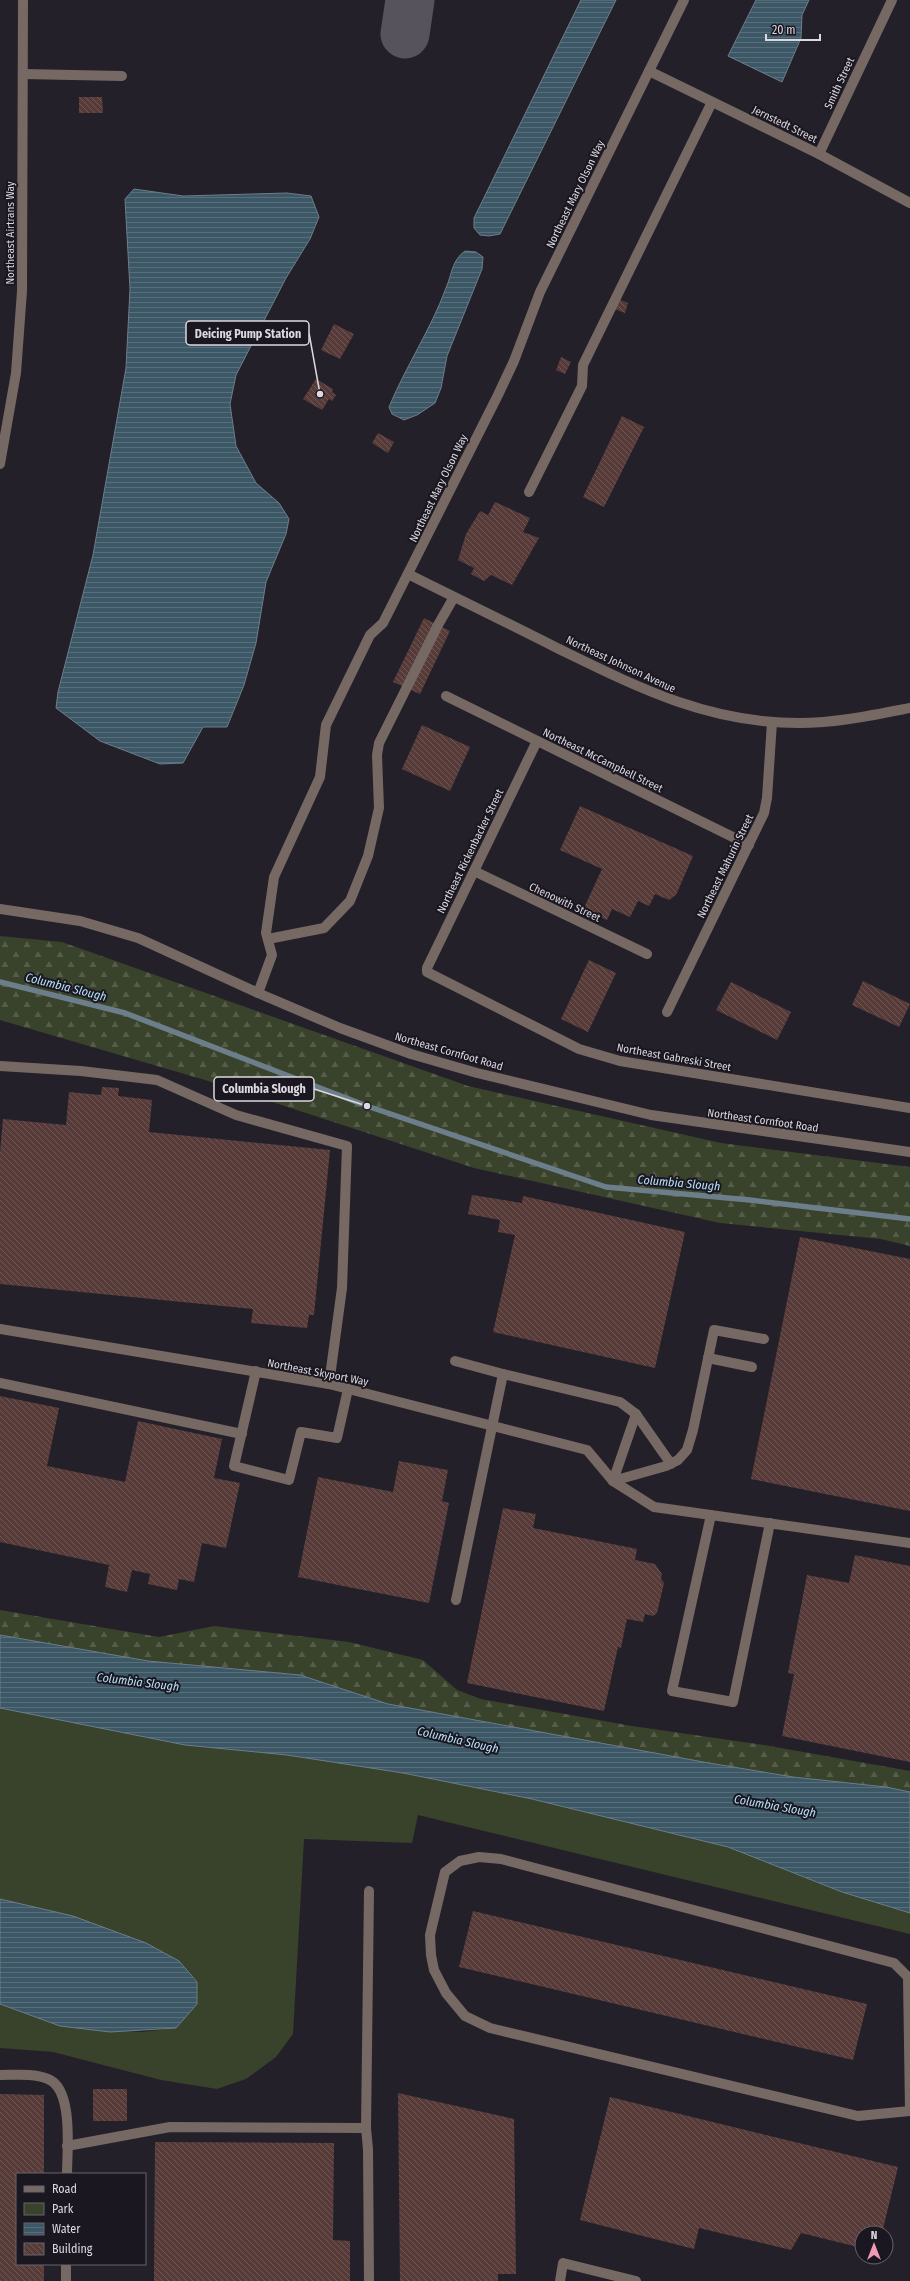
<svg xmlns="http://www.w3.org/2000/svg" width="910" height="2281" font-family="'Fira Sans Condensed',sans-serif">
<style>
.green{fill:#39422b}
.forest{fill:url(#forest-firs)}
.water{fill:url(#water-rules);stroke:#6c7e8a}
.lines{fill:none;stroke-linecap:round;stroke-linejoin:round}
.stream{stroke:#6c7e8a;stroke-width:5.5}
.taxiway{stroke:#57535c;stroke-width:49}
.building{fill:url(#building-back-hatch)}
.minor{stroke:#766964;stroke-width:10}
.labels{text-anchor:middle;stroke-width:4;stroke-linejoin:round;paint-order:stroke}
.street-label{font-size:11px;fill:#dcd9e0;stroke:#1b1720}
.water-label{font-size:12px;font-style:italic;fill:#b6e1fa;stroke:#1b1720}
.leader{fill:none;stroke:#dcd9e0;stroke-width:1.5}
.callout-dot{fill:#dcd9e0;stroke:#1b1720;stroke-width:1.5}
.callout{fill:#1b1720;stroke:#dcd9e0;stroke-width:1.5}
.callout-label{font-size:12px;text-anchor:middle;font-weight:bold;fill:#dcd9e0}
</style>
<defs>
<pattern id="forest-firs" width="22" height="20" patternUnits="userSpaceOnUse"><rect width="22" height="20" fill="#39422b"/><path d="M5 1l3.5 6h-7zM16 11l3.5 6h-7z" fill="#555d49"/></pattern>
<pattern id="water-rules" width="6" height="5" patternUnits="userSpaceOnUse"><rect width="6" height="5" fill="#3c5765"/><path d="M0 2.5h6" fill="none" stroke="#586f7b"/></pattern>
<pattern id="building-back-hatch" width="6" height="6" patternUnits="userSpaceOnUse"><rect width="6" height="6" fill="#563b38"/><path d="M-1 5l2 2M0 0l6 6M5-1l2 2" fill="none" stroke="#6e5754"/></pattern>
</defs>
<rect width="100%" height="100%" fill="#24202a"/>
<path class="green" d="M0 1708 185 1745 287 1755 403 1773 532 1799 728 1847 842 1892 910 1913V1934L418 1815 412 1843 304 1839 293 2034 276 2057 246 2079 217 2089 161 2080 53 2052 0 2048V2004L60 2026 141 2032 176 2028 197 2004V1982L179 1961 0 1899Z"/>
<g class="forest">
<path d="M0 936 62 942 468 1086 721 1143 910 1167V1246L881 1239 720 1223 474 1168 205 1080 0 1020Z"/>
<path d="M0 1610 159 1637 214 1626 349 1642 423 1660 457 1690 481 1699 632 1726 764 1745 910 1771V1792L886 1787 793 1777 709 1763 388 1704 300 1675 148 1661 0 1635Z"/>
</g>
<g class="water">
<path d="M581 0H616L500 234 489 236 480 235 474 228V218Z"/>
<path d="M756 0H809L802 15 801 38 782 82 728 56Z"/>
<path d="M134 189 183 196 287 193 311 196 319 217 310 239 286 278 236 375 230 404 236 446 256 483 279 503 289 519 286 534 266 582 256 643 244 685 227 727H203L183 763 160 764 100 741 56 708 58 692 93 555 126 368 130 289 125 199Z"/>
<path d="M465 251 476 252 483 257 482 269 447 356 441 388 435 403 417 415 404 420 392 414 389 407C406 366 431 329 446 288 452 274 452 260 465 251Z"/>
<path d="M0 1635 148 1661 300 1675 388 1704 709 1763 793 1777 886 1787 910 1792V1913L842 1892 728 1847 532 1799 403 1773 287 1755 185 1745 0 1708Z"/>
<path d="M0 1899 73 1916 146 1943 179 1961 197 1982V2004L176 2028 110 2032 60 2026 0 2004Z"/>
</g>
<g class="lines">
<path class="stream" d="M0 982 125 1013 367 1106 606 1187 750 1200 910 1219"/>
<path class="taxiway" d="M405 34 410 0"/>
</g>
<g class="building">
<path d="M79 97H102L103 113H79Z"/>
<path d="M615 298 628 303 625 313 611 308Z"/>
<path d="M334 324 354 334 340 359 321 350Z"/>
<path d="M561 357 571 362 565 374 556 370Z"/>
<path d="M316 379 333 389 332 392 336 395 332 401 329 399 322 410 303 399Z"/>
<path d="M622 416 644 427 604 507 583 497Z"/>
<path d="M378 433 394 442 388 453 372 443Z"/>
<path d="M495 502 530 518 523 532 539 538 512 585 491 575 484 581 471 574 474 568 458 560 466 534 480 511 488 515Z"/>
<path d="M424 618 450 631 420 694 393 682Z"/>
<path d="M422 725 470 747 450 791 402 769Z"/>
<path d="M580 806 693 856 676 895 669 900 655 894 649 906 638 901 630 917 612 909 607 920 583 910 602 869 560 850Z"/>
<path d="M589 960 616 973 588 1032 561 1019Z"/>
<path d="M863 981 910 1004 899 1027 852 1005Z"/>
<path d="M731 982 791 1012 777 1040 716 1010Z"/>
<path d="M102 1087 119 1088 118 1096 152 1100 149 1132 330 1150 314 1315H309L307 1328 251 1323 253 1309 0 1284V1152L3 1119 66 1125 69 1092 101 1095Z"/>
<path d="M472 1195 522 1203 523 1196 685 1232 655 1368 493 1332 515 1235 498 1232 500 1220 468 1214Z"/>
<path d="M800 1237 910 1259V1511L751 1479Z"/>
<path d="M0 1396 59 1408 47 1466 125 1482 138 1421 222 1439 214 1478 240 1483 226 1548 202 1543 194 1582 179 1579 177 1590 148 1584 150 1574 132 1570 127 1592 105 1587 109 1565 0 1542Z"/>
<path d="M399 1461 448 1470 442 1501 449 1503 429 1603 298 1577 318 1477 393 1492Z"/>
<path d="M503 1508 536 1514 533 1528 637 1549 635 1560 655 1564 662 1574 661 1579 664 1583 657 1613 653 1616 645 1614 643 1622 627 1619 621 1648 618 1647 604 1711 467 1683Z"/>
<path d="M855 1555 910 1566V1762L782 1736 794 1674 788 1673 807 1575 849 1583Z"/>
<path d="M473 1911 867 2004 853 2060 459 1967Z"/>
<rect x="93" y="2089" width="34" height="32"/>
<path d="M398 2093 514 2119 516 2274H498V2281H400Z"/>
<path d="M0 2094 44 2095V2174H17V2264H44V2281H0Z"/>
<path d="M610 2097 898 2167 882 2233H862V2248L801 2233 791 2250 699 2228 694 2249 580 2220Z"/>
<path d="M155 2142 334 2143 333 2240 350 2241V2281H154Z"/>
</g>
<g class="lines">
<g class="minor">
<path d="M649 71 819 154 910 203"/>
<path d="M23 74 122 76"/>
<path d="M819 154 892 0"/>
<path d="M0 464 16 373 22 291 23 0"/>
<path d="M529 492 582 386 583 365 712 102"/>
<path d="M408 574C458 599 508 623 557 648 637 687 707 723 799 723 836 723 874 715 910 708"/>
<path d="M446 696 749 845"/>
<path d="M537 741 427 968V972L579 1049 620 1061 910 1108"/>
<path d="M474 871 647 954"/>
<path d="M0 909 80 921 138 938 258 993 340 1028 411 1054 477 1073 651 1115 910 1152"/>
<path d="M268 939 324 928 350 901 368 856 379 808 377 755 379 743 438 625 454 597"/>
<path d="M258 993 272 955 266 933 274 877 320 777 326 725 370 635 383 623 498 395 514 361 540 292 684 0"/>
<path d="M667 1012 764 813 767 798 772 722"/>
<path d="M0 1066 81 1071 157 1080 236 1115 347 1146 342 1288 329 1384"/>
<path d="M0 1329 329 1384 587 1450 613 1481 654 1507 910 1543"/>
<path d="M708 1358 752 1367"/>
<path d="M455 1361 503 1374"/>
<path d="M256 1371 234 1466 289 1480 301 1432 337 1438 348 1389"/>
<path d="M0 1383 242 1434"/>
<path d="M613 1481 666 1466 678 1460 687 1450 693 1430 714 1330 764 1339"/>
<path d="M613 1481 636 1414"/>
<path d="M711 1515 672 1691 733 1702 770 1523"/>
<path d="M456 1600 503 1374 620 1402 636 1414 671 1464"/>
<path d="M479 1857 501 1859 894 1963 908 1977 910 2111 858 2116 490 2028 465 2016 446 1993 434 1970 431 1955 430 1935 445 1872 460 1861Z"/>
<path d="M0 2075C16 2075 33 2073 48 2079 74 2089 67 2152 67 2174"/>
<path d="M366 2128 368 2149 369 2281"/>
<path d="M67 2146 170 2127 366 2128 369 1891"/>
<path d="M66 2281V2264"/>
<path d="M560 2281 563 2263 636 2281"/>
</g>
</g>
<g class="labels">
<g class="street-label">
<text transform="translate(839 83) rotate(-65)" y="4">Smith Street</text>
<text transform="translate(785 124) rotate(26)" y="4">Jernstedt Street</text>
<text transform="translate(575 194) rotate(-64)" y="4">Northeast Mary Olson Way</text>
<text transform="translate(10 233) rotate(-90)" y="4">Northeast Airtrans Way</text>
<text transform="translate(438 488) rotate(-64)" y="4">Northeast Mary Olson Way</text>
<text transform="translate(621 664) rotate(25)" y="4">Northeast Johnson Avenue</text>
<text transform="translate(603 760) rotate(26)" y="4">Northeast McCampbell Street</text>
<text transform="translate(470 851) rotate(-64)" y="4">Northeast Rickenbacker Street</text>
<text transform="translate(725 866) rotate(-64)" y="4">Northeast Mahurin Street</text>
<text transform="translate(565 902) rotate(25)" y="4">Chenowith Street</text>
<text transform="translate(449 1051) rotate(16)" y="4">Northeast Cornfoot Road</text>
<text transform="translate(674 1057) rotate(10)" y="4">Northeast Gabreski Street</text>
<text transform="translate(763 1120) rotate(8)" y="4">Northeast Cornfoot Road</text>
<text transform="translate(318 1372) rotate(11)" y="4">Northeast Skyport Way</text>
</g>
<g class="water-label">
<text transform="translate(66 987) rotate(14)" y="4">Columbia Slough</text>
<text transform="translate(679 1183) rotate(5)" y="4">Columbia Slough</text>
<text transform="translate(138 1682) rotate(7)" y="4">Columbia Slough</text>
<text transform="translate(458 1740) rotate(13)" y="4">Columbia Slough</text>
<text transform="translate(775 1806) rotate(10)" y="4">Columbia Slough</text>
</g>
</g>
<path class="leader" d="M320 394L309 333M367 1106L314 1089"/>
<g class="callout-dot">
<circle cx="320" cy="394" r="4"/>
<circle cx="367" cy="1106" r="4"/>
</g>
<g class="callout">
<rect x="186" y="321" width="123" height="24" rx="4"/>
<rect x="214" y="1077" width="100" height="24" rx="4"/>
</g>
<g class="callout-label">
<text x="248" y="338">Deicing Pump Station</text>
<text x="264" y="1093">Columbia Slough</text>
</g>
<rect x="16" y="2173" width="130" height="92" fill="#1b1720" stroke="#68656d"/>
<rect x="24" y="2186" width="20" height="6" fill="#766964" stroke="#68656d"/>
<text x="52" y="2193" font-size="12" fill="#dcd9e0">Road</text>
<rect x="24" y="2203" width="20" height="12" fill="#39422b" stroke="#68656d"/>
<text x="52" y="2213" font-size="12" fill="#dcd9e0">Park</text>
<rect x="24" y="2223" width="20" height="12" fill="url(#water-rules)" stroke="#68656d"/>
<text x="52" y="2233" font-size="12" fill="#dcd9e0">Water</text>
<rect x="24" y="2243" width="20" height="12" fill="url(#building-back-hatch)" stroke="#68656d"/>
<text x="52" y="2253" font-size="12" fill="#dcd9e0">Building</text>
<g transform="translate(874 2245)"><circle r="19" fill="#1b1720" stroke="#68656d"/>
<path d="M0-3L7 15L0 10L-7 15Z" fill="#f09ab5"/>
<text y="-6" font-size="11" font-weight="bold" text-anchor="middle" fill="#dcd9e0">N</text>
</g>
<path d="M766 34v6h54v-6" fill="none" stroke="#dcd9e0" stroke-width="2"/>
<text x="772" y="34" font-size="12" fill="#dcd9e0" stroke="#1b1720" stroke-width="3" paint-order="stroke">20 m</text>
</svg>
